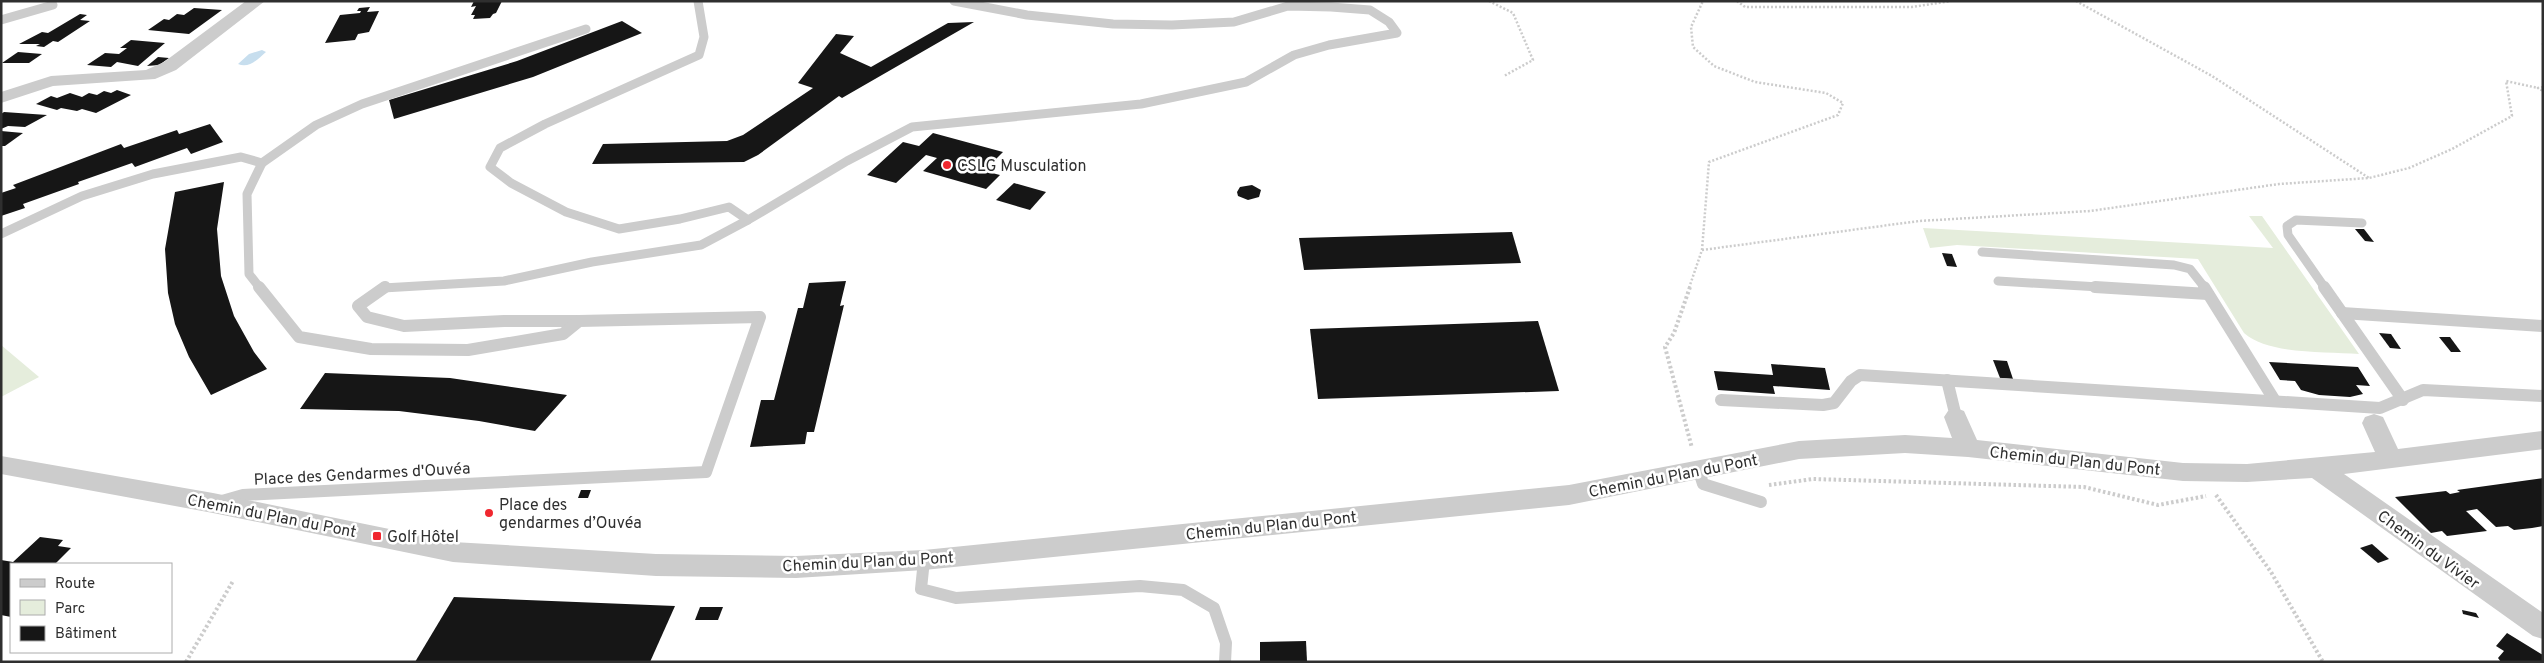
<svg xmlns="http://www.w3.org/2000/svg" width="2544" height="663" font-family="Overpass,sans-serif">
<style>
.green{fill:#e5eddc}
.water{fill:#c7deee}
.building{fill:#161616}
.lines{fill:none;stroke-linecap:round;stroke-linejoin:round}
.path-far1{stroke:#ccc;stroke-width:2.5;stroke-dasharray:2 2;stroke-linecap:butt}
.path{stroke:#ccc;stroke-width:4;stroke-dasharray:2.5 2.5;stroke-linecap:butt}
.lane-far1{stroke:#ccc;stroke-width:9}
.lane{stroke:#ccc;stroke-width:12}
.street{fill:#ccc;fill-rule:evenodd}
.poi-dot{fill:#f0272f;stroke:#fff;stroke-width:2}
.labels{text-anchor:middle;stroke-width:5;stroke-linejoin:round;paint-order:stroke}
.poi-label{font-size:16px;fill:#2f2f2f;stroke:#fff;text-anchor:start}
.street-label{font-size:16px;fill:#2f2f2f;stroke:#fff}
</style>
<rect width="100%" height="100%" fill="#fff"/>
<g class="green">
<path d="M2249 216H2262L2359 354C2326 351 2268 355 2244 333L2198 259 1957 245 1930 248 1923 228 2273 248Z"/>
<path d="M1 345 39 377 1 397Z"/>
</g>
<path class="water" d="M262 50 266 52C258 59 249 69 238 64L249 54Z"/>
<g class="building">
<path d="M474 1H502L496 13 493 14 490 18 473 19 475 15H471L476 6 471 7Z"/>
<path d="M370 7 367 12 379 11 369 32 358 34 355 40 325 43 340 15 360 13 361 11H357L359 8Z"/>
<path d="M194 8 222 10 189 34 148 30 164 19 169 20 177 14 184 15Z"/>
<path d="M80 14 87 15 80 20 90 21 58 42 53 41 44 47 36 46 40 44H19L42 32 48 33Z"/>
<path d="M622 21 642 33 533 77 394 119 389 100 517 61Z"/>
<path d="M974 22 842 98 839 96 758 155 744 162 592 164 603 144 727 141 743 135 813 88 798 83 836 34 854 36 840 53 871 67 948 23Z"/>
<path d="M131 40 165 43 138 66 117 62 111 67 87 65 105 53 119 54 127 48H120Z"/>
<path d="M18 52 42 54 29 63H2Z"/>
<path d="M158 57 169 58 159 65 147 66Z"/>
<path d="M117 90 131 95 96 113 82 109 77 111 61 108 57 110 36 104 51 96 57 98 70 93 82 97 89 93 97 95 104 91 111 93Z"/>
<path d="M4 112 47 115 25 127 8 126 1 129V114Z"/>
<path d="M210 124 223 142 191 154 187 148 135 167 132 163 78 182 79 184 23 204 25 208 1 216V193L16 188 13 185 121 144 124 148 177 130 179 134Z"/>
<path d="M1 131 23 133 5 146H1Z"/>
<path d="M933 133 1003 152 984 171 1000 175 986 189 923 171 937 158 926 155 896 183 867 175 903 142 919 146Z"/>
<path d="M224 182 217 229 221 276 234 316 254 352 267 369 211 395 189 357 175 324 168 293 165 249 175 192Z"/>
<path d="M1014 183 1046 192 1030 210 996 200Z"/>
<path d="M1252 185 1261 190 1259 197 1248 200 1238 196 1237 192 1240 187Z"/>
<path d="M2355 229H2364L2374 242 2365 241Z"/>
<path d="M1512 232 1521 263 1304 270 1299 238Z"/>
<path d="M1942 253 1952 254 1957 267 1947 266Z"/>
<path d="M846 281 840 306 844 305 814 432H807L805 444 750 447 761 400H774L798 308H803L809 283Z"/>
<path d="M1538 321 1559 391 1318 399 1310 329Z"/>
<path d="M2379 333 2391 334 2401 349 2390 348Z"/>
<path d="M2439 337H2450L2461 352H2451Z"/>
<path d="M1993 360 2007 361 2013 379 2000 378Z"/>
<path d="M2269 362 2358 367 2370 386 2356 385 2363 394 2350 397 2319 395 2301 390 2295 381 2280 380Z"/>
<path d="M1771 364 1825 368 1830 390 1773 386 1775 394 1718 390 1714 371 1773 375Z"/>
<path d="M325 373 450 378 567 395 535 431 479 421 399 411 300 409Z"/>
<path d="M2543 478V526L2532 528 2514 530 2508 526 2496 527 2477 509 2466 511 2487 531 2447 536 2442 531 2431 533 2395 497 2446 491 2450 494 2460 492 2457 490Z"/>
<path d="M581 490H591L588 498H578Z"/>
<path d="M40 537 63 540 58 546 71 548 55 564H11V617L1 615V560L13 562Z"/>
<path d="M2372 544 2389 559 2378 563 2360 548Z"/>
<path d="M454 597 675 606 650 662H415Z"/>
<path d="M700 607H723L718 620H695Z"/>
<path d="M2462 610 2476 613 2479 618 2463 614Z"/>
<path d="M2507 633 2543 655V662H2501L2498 658 2504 651 2496 646Z"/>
<path d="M1306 641 1307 661H1260V642Z"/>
</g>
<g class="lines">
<g class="path-far1">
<path d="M1489 1 1513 13 1533 60 1504 76"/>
<path d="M1737 1 1745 7H1912L1951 1"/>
<path d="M2076 1 2212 76 2369 178"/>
<path d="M2543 43V45"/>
<path d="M2543 87 2538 88 2543 91"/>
<path d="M1702 250 1919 221 2090 211 2279 184 2369 178 2409 168 2452 149 2512 116 2506 81 2538 88"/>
<path d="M1689 288 1702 250 1709 162 1838 115 1843 103 1826 93 1755 82 1714 66 1693 47 1691 27 1703 1"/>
</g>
<g class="path">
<path d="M1690 287 1674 333 1665 347 1692 448"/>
<path d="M1769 485 1813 479 2084 487 2158 505 2206 496"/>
<path d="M2216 495 2271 572 2323 662"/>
<path d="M186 662 233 581"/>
</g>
<g class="lane-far1">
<path d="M1 20 53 5"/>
<path d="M262 163 316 125 362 104 586 29"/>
<path d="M748 220 847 161 912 127 1141 104 1246 82 1294 55 1329 45 1397 33 1389 22 1370 10 1331 7 1288 6 1234 22 1172 25 1113 24 1027 15 954 1"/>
<path d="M1 234 82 196 153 174 241 157 262 163 247 194 249 274 260 288"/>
<path d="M1982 252 2174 265 2190 269 2205 288"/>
<path d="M1998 281 2116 288"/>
<path d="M383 288 504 281 592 262 701 245 748 220 729 207 680 219 619 229 566 212 511 183 490 167 500 148 545 124 699 55 704 37 698 1"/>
<path d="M2325 288 2288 235 2287 226 2296 220 2362 223"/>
</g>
<g class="lane">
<path d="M385 287 358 306 367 317 404 326 504 321H579"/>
<path d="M2095 287 2208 294"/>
<path d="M2204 287 2275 401"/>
<path d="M2324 287 2403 400"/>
<path d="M2342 313 2543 326"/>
<path d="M1947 380 1956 417"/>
<path d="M1721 400 1823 405 1834 403 1851 381 1860 375 2380 408 2423 390 2543 396"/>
<path d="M1698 468 1703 484 1761 502"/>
<path d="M222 501 243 495 706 472 760 317 579 321 563 334 468 350 371 349 299 337 259 287"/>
<path d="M924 560 921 589 956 598 1140 586 1183 590 1214 608 1226 643 1225 662"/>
</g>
<g class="street">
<path d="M246 1H265L176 70 155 79 53 86 1 103V92L51 76 146 70 164 62Z"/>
<path d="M1956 408 1964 411 1977 440 2183 463 2247 464 2375 452 2362 423 2365 417 2374 414 2383 417 2398 449 2543 431V449L2344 474 2543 613V639L2533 636 2312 478 2247 482 2183 481 1968 457 1905 453 1799 459 1569 505 924 570 796 578 656 576 453 562 213 513 1 474V456L213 493 453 542 656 554 796 556 924 550 1569 485 1799 441 1905 435 1952 438 1944 417 1948 411Z"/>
</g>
</g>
<g class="poi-dot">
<circle cx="947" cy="165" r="5"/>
<circle cx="489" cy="513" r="5"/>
<rect x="372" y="531" width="10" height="10" rx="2.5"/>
</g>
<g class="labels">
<g class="poi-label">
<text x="957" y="171">CSLG Musculation</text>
<text x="499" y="510">Place des<tspan x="499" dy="18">gendarmes d’Ouvéa</tspan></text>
<text x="387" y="542">Golf Hôtel</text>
</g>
<g class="street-label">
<text transform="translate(2075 460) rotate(6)" y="6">Chemin du Plan du Pont</text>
<text transform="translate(362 473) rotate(-3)" y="6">Place des Gendarmes d'Ouvéa</text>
<text transform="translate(1673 475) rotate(-11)" y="6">Chemin du Plan du Pont</text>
<text transform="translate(272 515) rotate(11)" y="6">Chemin du Plan du Pont</text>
<text transform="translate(1271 525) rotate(-6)" y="6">Chemin du Plan du Pont</text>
<text transform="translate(2429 549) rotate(36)" y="6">Chemin du Vivier</text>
<text transform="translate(868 561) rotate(-3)" y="6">Chemin du Plan du Pont</text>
</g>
</g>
<rect width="2544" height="663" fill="none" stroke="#2f2f2f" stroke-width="5"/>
<rect x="10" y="563" width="162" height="90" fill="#ffffff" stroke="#acacac"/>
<rect x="20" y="579" width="25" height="8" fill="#cccccc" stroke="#acacac"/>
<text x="55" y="588" font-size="15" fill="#2f2f2f">Route</text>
<rect x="20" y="600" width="25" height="15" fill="#e5eddc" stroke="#acacac"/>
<text x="55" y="613" font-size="15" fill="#2f2f2f">Parc</text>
<rect x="20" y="626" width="25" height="15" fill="#161616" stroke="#acacac"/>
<text x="55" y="638" font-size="15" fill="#2f2f2f">Bâtiment</text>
</svg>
